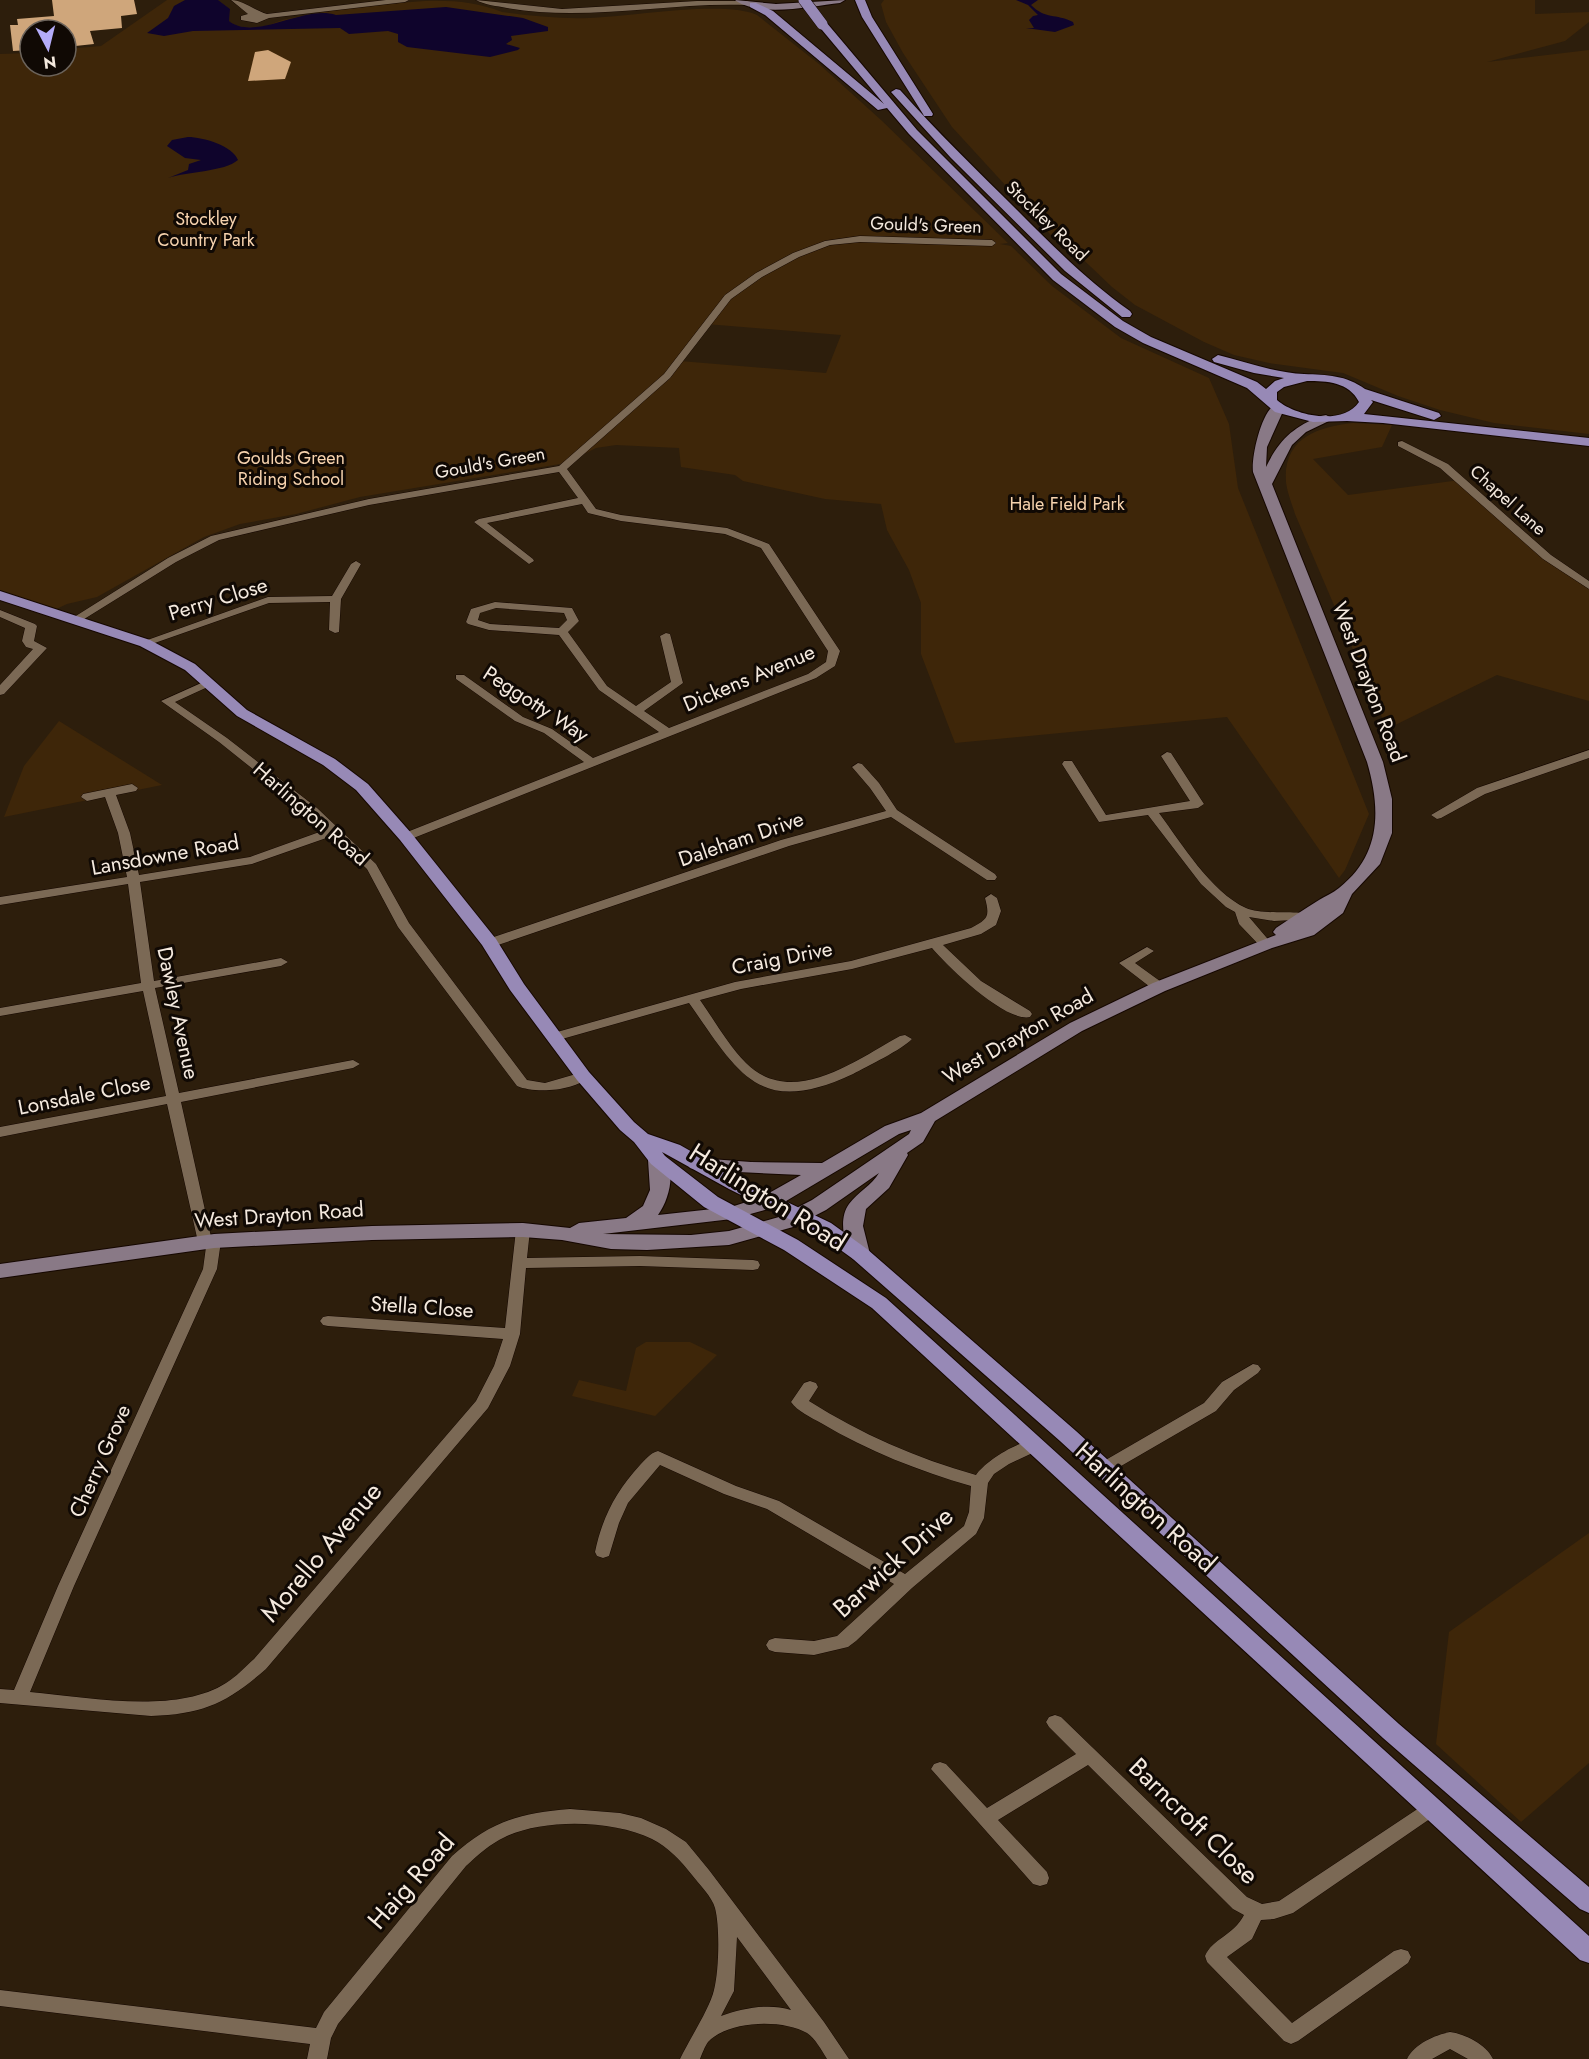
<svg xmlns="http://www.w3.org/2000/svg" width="1589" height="2059" font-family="Jost,sans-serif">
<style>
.green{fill:#3e2609;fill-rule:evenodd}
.water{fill:#0f042c}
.building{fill:#cfa67b}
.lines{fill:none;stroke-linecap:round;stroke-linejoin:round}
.street-casing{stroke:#150700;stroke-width:1}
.secondary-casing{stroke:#150700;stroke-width:2}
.primary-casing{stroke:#150700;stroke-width:2}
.street{fill:#7b6955;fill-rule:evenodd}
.secondary{fill:#897986;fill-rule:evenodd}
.primary{fill:#9789b6;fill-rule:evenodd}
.primary-bridge-casing{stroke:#150700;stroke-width:12;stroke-linecap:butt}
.primary-bridge{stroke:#9789b6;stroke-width:11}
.labels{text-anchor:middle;stroke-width:6;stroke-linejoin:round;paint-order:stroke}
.far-park-label{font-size:18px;fill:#f7d3ae;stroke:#100904}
.far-street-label{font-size:18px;fill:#f4e9de;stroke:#100904}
.street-label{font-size:21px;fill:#f4e9de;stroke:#100904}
.near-street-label{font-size:26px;fill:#f4e9de;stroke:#100904}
</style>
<rect width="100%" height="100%" fill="#2d1e0c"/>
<g class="green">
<path d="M167 0H218L230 9 229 21C239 29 253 28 265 26 272 25 279 20 287 19 331 9 379 4 425 1 452 0 477 2 502 12 530 16 560 19 589 18 630 17 723 0 757 15L819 64 881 120 1008 243 1000 244 1011 246 1052 286 1121 338 1209 378 1229 424 1238 488 1369 814 1345 870 1339 878 1227 717 955 743 921 654V603L909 570 887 530 881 504 825 499 743 481 735 475 681 467 679 448 616 445 596 448 566 463 360 497 296 514 240 524 204 537 97 597 67 604 52 611 0 595V54L30 53V66H66V49L101 46ZM706 324 841 335 826 373 680 361Z"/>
<path d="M884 0H1535V14L1589 12V22L1565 41 1487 62 1589 50V434L1494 423 1440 410 1398 396 1343 373 1269 363 1234 355 1204 342 1135 305 1112 287 1069 246 1060 245 952 127 903 53 886 22 881 4Z"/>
<path d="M1353 423 1392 425 1382 447 1313 459 1348 495 1460 480 1547 557 1589 586V701L1497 675 1387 729 1295 514C1292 504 1287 492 1286 482 1283 438 1317 427 1353 423Z"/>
<path d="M59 721 162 785 4 817 24 766Z"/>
<path d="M646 1342H690L717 1355 655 1416 572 1396 579 1380 626 1391 636 1348Z"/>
<path d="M1589 1533V1763L1521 1822 1436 1744 1449 1632Z"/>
</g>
<g class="water">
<path d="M185 0H218L230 9 229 21C256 42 304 4 336 15L446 7 523 18 548 27V31L511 36 512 40 506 44 520 48 518 50 490 57 407 47 398 42V34L388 31 349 34 340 28 193 31 164 36 147 33 168 18 174 6Z"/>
<path d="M1016 0H1038L1031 5C1046 20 1055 13 1073 22L1074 25 1055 32 1026 28H1034L1029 20 1033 16 1038 15 1028 5Z"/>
<path d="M188 137C203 137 233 146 238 160 224 172 189 171 168 178L188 170 189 164 201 160 185 158 167 146 172 140Z"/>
</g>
<g class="building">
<path d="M52 0H134L137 14 121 16 122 28 90 31 94 44 66 47V30H30V50L13 51 10 25H18L17 19 54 16Z"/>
<path d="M268 50 291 62 285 79 248 81 255 52Z"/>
</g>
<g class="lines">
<defs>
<g id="street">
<path d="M231 0C242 0 254 10 267 14L386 0H409L405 2 269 18 257 23 241 20V16L248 14Z"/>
<path d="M476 0 562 9 697 1H747L751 3 747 5C667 2 587 22 507 8 497 6 485 5 476 0Z"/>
<path d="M860 236 992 240 996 243 992 246 860 242 830 245 799 257 762 277 731 299 670 378 567 469 596 509 621 515 727 528 769 544 840 651 835 666 816 678 406 841 402 840 400 837 402 834 584 762 544 733 515 721 456 679V675H464L523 717 552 729 593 758 659 732 599 690 559 635 489 630 468 624 466 622 471 609 495 602 572 608 579 621 568 632 607 686 636 706 671 682 660 636 666 633 670 634 683 683 644 711 669 728 808 674 826 662 828 651 761 548 725 534 621 521 588 513 582 504 487 523 533 559 534 561 529 564 474 522 479 519 578 498 559 472 369 505 219 540 176 562 81 621 77 622 71 619 168 558 211 536 369 499 559 466 664 374 725 295 756 273 793 253 825 241ZM496 608 564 613 567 620 559 628 490 624 478 620 480 613Z"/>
<path d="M1402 441 1448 464 1551 555 1589 581V589L1543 559 1440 468 1398 446V442Z"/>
<path d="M356 561 361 564 341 599 339 632 335 633 329 630 330 602 269 603 149 645H141L139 643 268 597 332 596 351 564Z"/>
<path d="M0 610 35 624 37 626 34 641 47 648 4 694 0 695V685L33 649 26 647 22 641 25 628 0 617Z"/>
<path d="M208 680 214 683 212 685 175 702 227 738 317 808 376 864 409 923 527 1080 545 1083 583 1072 590 1076C576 1091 535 1094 517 1086L398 927 367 869 332 836 252 864 140 882 154 981 281 958 288 962 281 966 155 988 179 1093 353 1060 360 1064 353 1068 181 1102 211 1237H219L221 1241 217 1269 74 1586 30 1692C87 1697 176 1715 226 1683 236 1677 245 1667 254 1659L476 1401 494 1366 503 1339 328 1326 323 1325 320 1321 323 1317 328 1316 505 1328 516 1230 518 1227H528L530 1230 527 1258 640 1256 753 1260 758 1261 760 1265 758 1269 753 1270 640 1266 526 1268 520 1334 510 1366 488 1408 266 1669C227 1703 204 1714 151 1716L0 1703V1689L14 1690 58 1586 203 1269 206 1247 200 1246 198 1242 167 1104 0 1137V1127L166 1096 143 991 0 1016V1008L141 983 128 884 0 905V897L127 877 118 833 105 797 87 801 81 797 83 794 132 784 138 788 136 791 116 795 130 833 139 875 250 857 325 830 309 814 219 742 161 701Z"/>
<path d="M1589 750V758L1485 794 1441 818 1437 819 1431 815 1477 788Z"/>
<path d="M1167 752 1171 753 1204 804 1198 808 1159 813C1182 844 1211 892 1246 908 1263 916 1306 909 1313 916L1312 919 1274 921 1249 917 1272 944 1271 947H1261L1239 924 1235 912 1226 907 1201 884 1148 815 1099 822 1062 764 1064 761H1072L1106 815 1190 801 1161 756Z"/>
<path d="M858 763 862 764 879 783 897 810 995 874 997 877 995 880H987L891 817 789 846 495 946 490 947 484 943 485 940 781 840 886 811 870 788 852 767Z"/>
<path d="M991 894 997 898 1001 911 996 925 981 934 943 945 981 981 1030 1011 1032 1014 1030 1017C1006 1023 947 966 932 948L852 969 741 989 700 1000C715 1021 728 1045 746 1063 792 1109 856 1060 900 1036L905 1035 912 1039C903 1049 866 1067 853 1074 759 1118 739 1074 689 1003L555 1041 548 1037 550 1034 735 982 851 961 971 928C988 919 990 917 985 898Z"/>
<path d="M1147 947 1154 951 1135 963 1164 984 1166 987 1164 990H1154L1119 963Z"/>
<path d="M1253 1364 1258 1365 1261 1369 1258 1373 1234 1390 1216 1411 1109 1473 1103 1475 1097 1473 1095 1469 1097 1465 1204 1403 1222 1382Z"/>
<path d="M810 1381 816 1383 818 1387 809 1401C861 1434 916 1458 976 1475 985 1461 1024 1436 1041 1441L1043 1445 1041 1449 1009 1464 994 1474 988 1483 984 1518 976 1534 912 1588 856 1641 848 1647 814 1655 775 1652 769 1650 766 1645 769 1640 775 1638 814 1641 837 1636 894 1584 767 1509 724 1494 660 1465 628 1503 619 1523 609 1556 603 1558 597 1556 595 1552C602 1518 616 1491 640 1465 645 1460 650 1453 658 1451L736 1486 779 1501 905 1574 964 1526 969 1512 971 1486C919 1471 868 1451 821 1423 812 1418 797 1411 791 1402L804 1383Z"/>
<path d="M1055 1715 1061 1717 1247 1897 1262 1904 1279 1901 1425 1804 1431 1802 1437 1804 1440 1809 1437 1814 1293 1913 1274 1919 1261 1920 1252 1939 1227 1957 1292 2023 1394 1951 1401 1949 1408 1951 1411 1957 1408 1963 1298 2041 1291 2044 1284 2041 1207 1962 1205 1956C1212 1939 1234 1935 1244 1915L1233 1909 1088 1765 998 1820 1047 1872 1049 1878 1047 1884 1040 1886 1033 1884 931 1769 934 1764 940 1762 946 1764 987 1808 1076 1754 1049 1727 1046 1722 1049 1717Z"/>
<path d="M570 1809 620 1813 641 1818 666 1829 686 1842 709 1870 824 2022 849 2059H827C822 2051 815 2038 807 2033 783 2019 729 2020 708 2042 705 2046 702 2054 700 2059H680C689 2040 710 2008 714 1990 719 1971 720 1927 715 1908 712 1897 699 1884 692 1875 681 1861 668 1847 652 1839 614 1820 544 1818 505 1837 490 1844 478 1855 466 1866L338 2024 331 2038 327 2059H307L310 2044 0 2006V1990L316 2028 324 2012 452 1856C491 1821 520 1813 570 1809ZM737 1937 791 2010C769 2003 743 2008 721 2016L734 1991Z"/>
<path d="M1450 2032C1465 2034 1486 2044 1493 2059H1468L1450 2049 1432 2059H1407C1414 2044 1435 2035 1450 2032Z"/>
</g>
<g id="secondary">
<path d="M735 0 776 4 845 0 840 3C812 6 759 18 735 0Z"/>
<path d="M1278 403 1285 407 1267 447 1266 467C1279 440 1293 427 1321 416L1326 415 1333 419 1306 432 1292 445 1272 484 1383 762 1392 799V833L1380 864 1352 894 1343 913 1314 935 1272 948 1165 991 1082 1031 935 1121 923 1142 907 1153 908 1155 889 1188 866 1209 863 1226 870 1254 867 1259 860 1261 853 1259C844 1244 838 1219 849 1204 858 1192 872 1185 879 1173L826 1210 793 1227 729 1245 647 1250 611 1249 562 1240 523 1237 372 1240 214 1248 0 1278V1264L214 1234 372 1226 523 1223 570 1228 579 1223 626 1218 643 1206 650 1190 648 1160 651 1156 658 1154 665 1156C676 1173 669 1200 658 1215L731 1207 762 1197 801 1175 697 1170 690 1168 687 1164 690 1160 697 1158 751 1162 822 1163 885 1126 921 1113 1070 1023 1153 983 1276 935 1273 932 1276 928C1290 919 1304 909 1319 900 1325 896 1333 893 1339 888 1381 855 1381 810 1367 762L1253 472C1251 457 1262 407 1278 403ZM911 1130 909 1134 812 1200 779 1217 729 1231 691 1235 603 1234 732 1219 776 1207 899 1134Z"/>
</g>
<g id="primary">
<path d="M855 0H865L872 17 933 114 932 116H924L923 114 862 17Z"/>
<path d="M750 3H756L773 11 884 104 817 24 826 22 917 130 1061 274 1123 321 1151 337 1257 382 1266 389 1275 381 1284 378 1254 373 1214 362 1212 359 1218 355C1246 362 1276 373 1304 374 1327 375 1346 375 1365 389L1439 413 1441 416 1434 420 1371 400 1373 402 1364 414 1589 438V446L1383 423 1347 421 1313 422 1275 412 1247 388 1143 343 1115 327 1053 280 909 134 887 108 878 110 765 15 750 7ZM1307 381C1327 381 1349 382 1359 402 1343 426 1295 416 1277 400V392L1284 387Z"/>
<path d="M896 89 900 90C938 133 980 173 1021 214 1056 249 1090 283 1130 311L1132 314 1130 317H1122L1065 271 951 158 891 92Z"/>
<path d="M0 591 150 640 195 664 247 710 335 759 368 784 412 834 496 939 524 984 589 1072 634 1122 648 1134 680 1145 743 1181 831 1223 867 1249 1076 1431 1399 1724 1589 1887V1913L1580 1909 1383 1738 1060 1441 853 1259 817 1233 729 1189 662 1152 665 1156 718 1197 798 1240 886 1298 1589 1936V1963L1580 1960 872 1308 784 1250 704 1207 651 1164 634 1142 620 1130 577 1080 510 990 482 945 400 840 356 790 323 765 237 716 185 670 140 646 0 600Z"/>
</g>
</defs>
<use href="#street" class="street-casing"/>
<use href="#secondary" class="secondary-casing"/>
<use href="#primary" class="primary-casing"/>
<use href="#street" class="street"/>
<use href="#secondary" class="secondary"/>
<use href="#primary" class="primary"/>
<defs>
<path id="primary-bridge" d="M804 0 822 24"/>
</defs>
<use href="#primary-bridge" class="primary-bridge-casing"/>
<use href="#primary-bridge" class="primary-bridge"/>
</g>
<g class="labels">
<g class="far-park-label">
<text x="206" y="225">Stockley<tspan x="206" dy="21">Country Park</tspan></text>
<text x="291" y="464">Goulds Green<tspan x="291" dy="21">Riding School</tspan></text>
<text x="1067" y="510">Hale Field Park</text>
</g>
<g class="far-street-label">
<text transform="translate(1047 221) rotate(44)" y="6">Stockley Road</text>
<text transform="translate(926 225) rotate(2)" y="6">Gould's Green</text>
<text transform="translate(490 463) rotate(-10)" y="6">Gould's Green</text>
<text transform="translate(1508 500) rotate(42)" y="6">Chapel Lane</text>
</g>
<g class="street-label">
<text transform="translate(218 599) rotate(-17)" y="7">Perry Close</text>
<text transform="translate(749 678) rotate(-23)" y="7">Dickens Avenue</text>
<text transform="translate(1369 682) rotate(69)" y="7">West Drayton Road</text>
<text transform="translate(536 704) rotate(33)" y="7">Peggotty Way</text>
<text transform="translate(311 814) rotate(41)" y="7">Harlington Road</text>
<text transform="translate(741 839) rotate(-19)" y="7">Daleham Drive</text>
<text transform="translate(165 855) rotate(-10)" y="7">Lansdowne Road</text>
<text transform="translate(782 958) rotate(-11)" y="7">Craig Drive</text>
<text transform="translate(178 1013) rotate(78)" y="7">Dawley Avenue</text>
<text transform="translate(1018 1036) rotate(-30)" y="7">West Drayton Road</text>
<text transform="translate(84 1095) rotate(-11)" y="7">Lonsdale Close</text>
<text transform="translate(279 1215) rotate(-4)" y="7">West Drayton Road</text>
<text transform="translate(422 1307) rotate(4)" y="7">Stella Close</text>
<text transform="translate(100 1461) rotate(-66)" y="7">Cherry Grove</text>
</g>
<g class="near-street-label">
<text transform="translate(768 1197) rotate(32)" y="9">Harlington Road</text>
<text transform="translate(1146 1507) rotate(42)" y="9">Harlington Road</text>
<text transform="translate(321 1552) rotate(-50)" y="9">Morello Avenue</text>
<text transform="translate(893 1562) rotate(-42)" y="9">Barwick Drive</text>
<text transform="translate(1194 1821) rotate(44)" y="9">Barncroft Close</text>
<text transform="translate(411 1881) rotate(-49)" y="9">Haig Road</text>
</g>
</g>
<g transform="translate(48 48) rotate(173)"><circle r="28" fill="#100904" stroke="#6b635b" stroke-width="1.5"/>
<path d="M0-4.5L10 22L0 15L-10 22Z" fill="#b4acf9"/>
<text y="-9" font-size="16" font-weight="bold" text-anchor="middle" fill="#f4e9de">N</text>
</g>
</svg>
